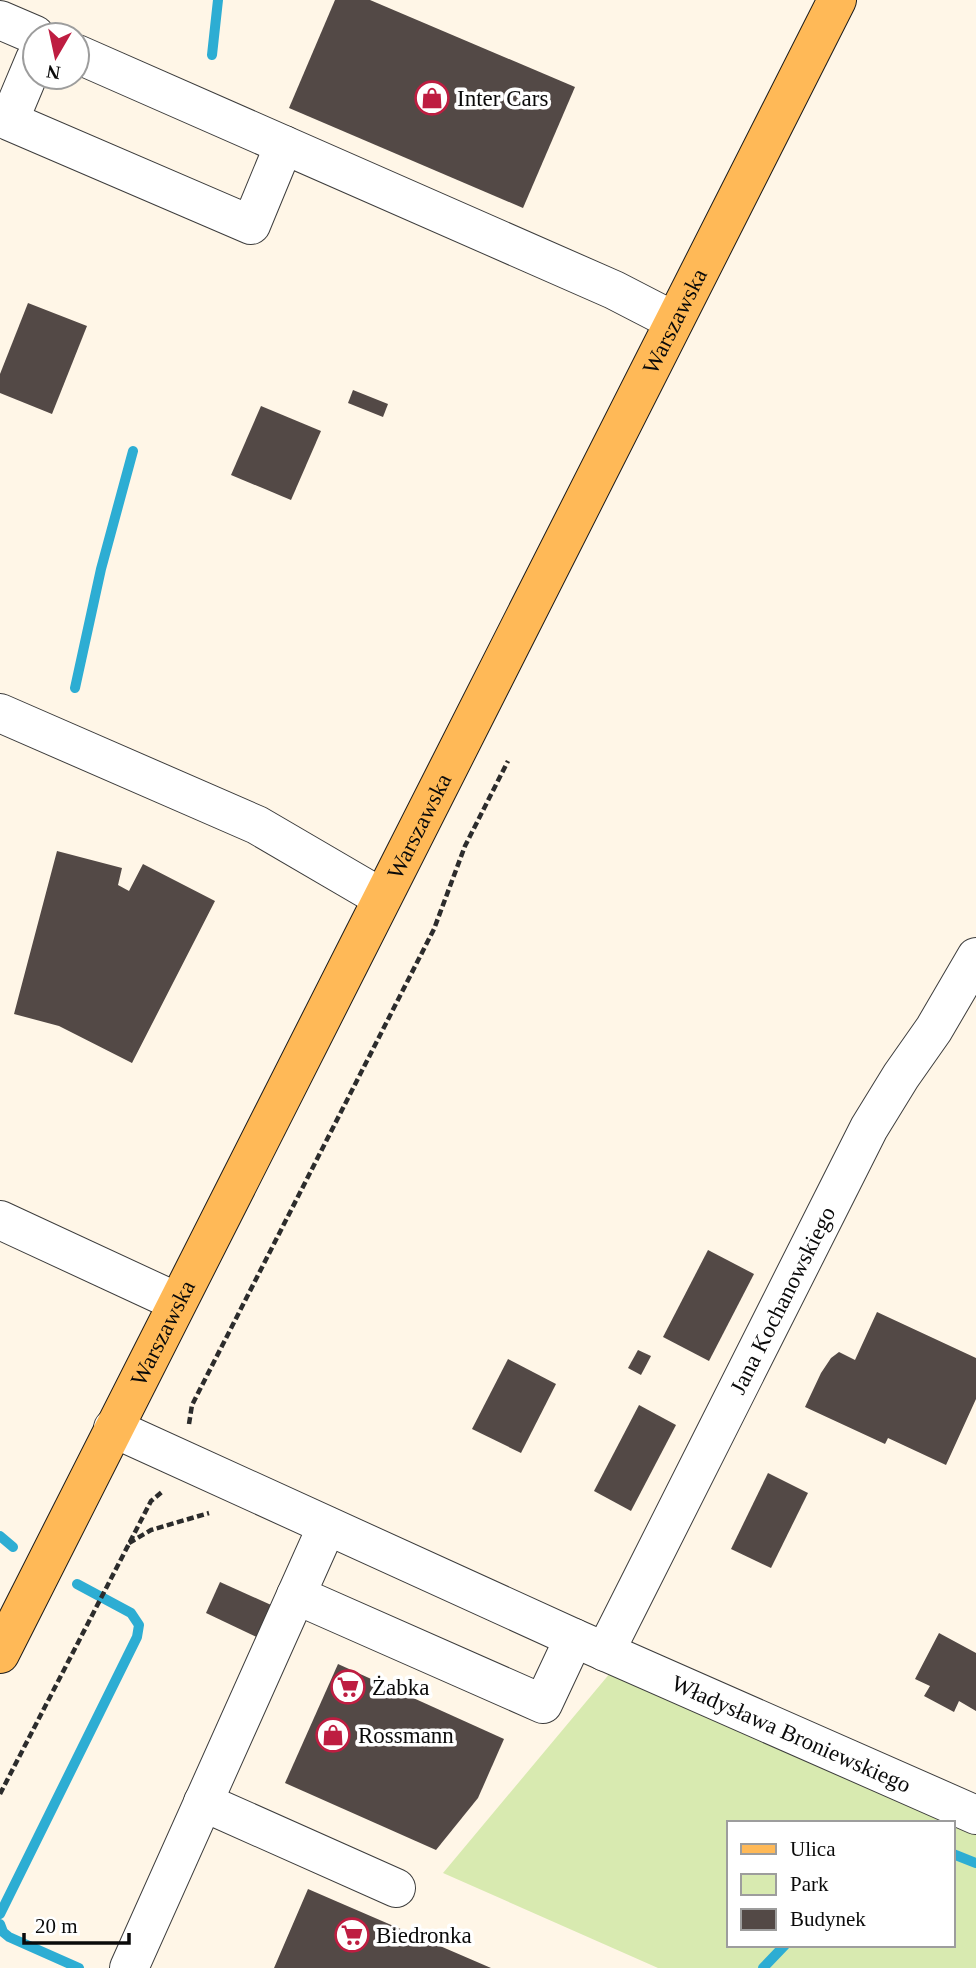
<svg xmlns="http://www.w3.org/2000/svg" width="976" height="1968" font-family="Georgia,serif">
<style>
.green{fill:#d8eab0;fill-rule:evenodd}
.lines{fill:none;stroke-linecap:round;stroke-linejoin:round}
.stream{stroke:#2dadd3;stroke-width:10}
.building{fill:#534946}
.minor-casing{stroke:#3d3d3d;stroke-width:40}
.major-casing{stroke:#1b1b1b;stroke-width:40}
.path{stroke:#2c2c2c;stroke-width:4.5;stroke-dasharray:7 3.5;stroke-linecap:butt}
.minor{stroke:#fff;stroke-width:38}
.major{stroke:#ffb957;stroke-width:38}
.labels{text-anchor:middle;stroke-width:7;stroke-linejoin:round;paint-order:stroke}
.poi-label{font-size:23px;fill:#0a0a0a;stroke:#fff;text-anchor:start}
.street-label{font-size:23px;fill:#0a0a0a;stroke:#fff}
</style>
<rect width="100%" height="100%" fill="#fff6e7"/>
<path class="green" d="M616 1666 976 1826V1968H658L443 1873ZM729 1823H953V1945H729Z"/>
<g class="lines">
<g class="stream">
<path d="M212 55 218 0"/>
<path d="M75 688 101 569 133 451"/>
<path d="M0 1536 13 1547"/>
<path d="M953 1854 976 1863"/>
<path d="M0 1914 137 1637 139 1625 131 1613 77 1584"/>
<path d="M0 1924 3 1932 9 1937 79 1968"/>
<path d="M763 1968 785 1945"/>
</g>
</g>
<g class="building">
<path d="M335 0H370L575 87 523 208 289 108Z"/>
<path d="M28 303 87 326 52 414 0 393V374Z"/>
<path d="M353 390 388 404 383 417 348 403Z"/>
<path d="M261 406 321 431 291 500 231 475Z"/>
<path d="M57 851 122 868 118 885 129 891 143 864 215 901 132 1063 59 1026 14 1014Z"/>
<path d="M708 1250 754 1274 709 1361 663 1337Z"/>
<path d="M877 1312 976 1358V1399L946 1465 888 1438 885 1444 805 1407 821 1373 831 1358 839 1352 855 1360Z"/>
<path d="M638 1350 651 1356 641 1375 628 1368Z"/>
<path d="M508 1359 556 1384 521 1453 472 1429Z"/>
<path d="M639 1405 676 1425 631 1511 594 1491Z"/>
<path d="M768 1473 808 1493 771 1568 731 1549Z"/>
<path d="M220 1582 280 1609 265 1641 206 1613Z"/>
<path d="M939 1633 976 1653V1711L959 1701 954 1712 924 1696 930 1686 915 1679Z"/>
<path d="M338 1664 504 1739 478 1798 436 1850 285 1783Z"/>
<path d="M308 1889 338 1902 491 1968H274Z"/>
</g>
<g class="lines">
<defs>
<g id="minor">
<path d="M0 20 35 35"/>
<path d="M77 54 614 290 674 321"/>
<path d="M35 59 9 121 251 225 284 145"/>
<path d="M0 713 257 825 382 898"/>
<path d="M0 1220 177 1302"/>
<path id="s1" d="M113 1428 574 1638 976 1815"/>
<path d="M296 1595 543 1704 574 1638"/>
<path id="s2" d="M605 1652 869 1128 901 1076 934 1029 976 957"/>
<path d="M203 1802 396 1888"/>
<path d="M129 1968 327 1526"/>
</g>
<g id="major">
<path id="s3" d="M0 1654 837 0"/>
</g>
</defs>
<use href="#minor" class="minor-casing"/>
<use href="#major" class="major-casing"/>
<g class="path">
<path d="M189 1424 192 1405 434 929 465 846 508 761"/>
<path d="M129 1543 151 1530 209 1513"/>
<path d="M0 1794 151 1501 163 1491"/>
</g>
<use href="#minor" class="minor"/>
<use href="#major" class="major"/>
</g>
<defs>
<symbol id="shop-ring" viewBox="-11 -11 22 22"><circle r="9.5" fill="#fff" stroke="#be1d41" stroke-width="1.5"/><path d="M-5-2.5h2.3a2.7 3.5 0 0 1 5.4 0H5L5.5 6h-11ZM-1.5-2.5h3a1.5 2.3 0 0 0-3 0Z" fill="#be1d41"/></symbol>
<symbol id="supermarket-ring" viewBox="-11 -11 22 22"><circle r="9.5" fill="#fff" stroke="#be1d41" stroke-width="1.5"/><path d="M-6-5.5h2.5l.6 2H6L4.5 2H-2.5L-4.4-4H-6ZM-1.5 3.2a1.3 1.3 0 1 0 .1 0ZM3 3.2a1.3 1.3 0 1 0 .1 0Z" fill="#be1d41"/></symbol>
</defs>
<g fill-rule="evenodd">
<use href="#shop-ring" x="413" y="79" width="38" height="38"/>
<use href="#supermarket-ring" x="329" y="1668" width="38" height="38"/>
<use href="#shop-ring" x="314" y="1716" width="38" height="38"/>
<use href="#supermarket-ring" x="333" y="1916" width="38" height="38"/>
</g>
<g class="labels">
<g class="poi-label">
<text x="457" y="106">Inter Cars</text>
<text x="372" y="1695">Żabka</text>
<text x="358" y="1743">Rossmann</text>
<text x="376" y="1943">Biedronka</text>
</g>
<g class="street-label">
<text dy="8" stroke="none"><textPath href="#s3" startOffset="1494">Warszawska</textPath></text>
<text dy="8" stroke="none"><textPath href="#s3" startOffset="928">Warszawska</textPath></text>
<text dy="8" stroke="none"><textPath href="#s2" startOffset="394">Jana Kochanowskiego</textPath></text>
<text dy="8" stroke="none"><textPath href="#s3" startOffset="360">Warszawska</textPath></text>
<text dy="8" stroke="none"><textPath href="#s1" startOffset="744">Władysława Broniewskiego</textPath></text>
</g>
</g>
<rect x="727" y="1821" width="228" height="126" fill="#ffffff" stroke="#9d9d9d" stroke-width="2"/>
<rect x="741" y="1844" width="35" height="10" fill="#ffb957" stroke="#9d9d9d" stroke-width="2"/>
<text x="790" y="1856" font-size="21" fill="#0a0a0a">Ulica</text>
<rect x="741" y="1874" width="35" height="21" fill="#d8eab0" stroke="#9d9d9d" stroke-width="2"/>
<text x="790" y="1891" font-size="21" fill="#0a0a0a">Park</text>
<rect x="741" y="1909" width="35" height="21" fill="#534946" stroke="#9d9d9d" stroke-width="2"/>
<text x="790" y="1926" font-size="21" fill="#0a0a0a">Budynek</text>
<g transform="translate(56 56) rotate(189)"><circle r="33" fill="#ffffff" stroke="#9d9d9d" stroke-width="2"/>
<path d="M0-5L12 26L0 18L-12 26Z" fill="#be1d41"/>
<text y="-10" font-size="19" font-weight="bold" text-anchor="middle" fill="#0a0a0a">N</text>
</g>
<path d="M24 1933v10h105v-10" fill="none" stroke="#0a0a0a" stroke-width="3.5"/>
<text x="35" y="1933" font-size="21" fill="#0a0a0a" stroke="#ffffff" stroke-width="5" paint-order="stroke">20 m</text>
</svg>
